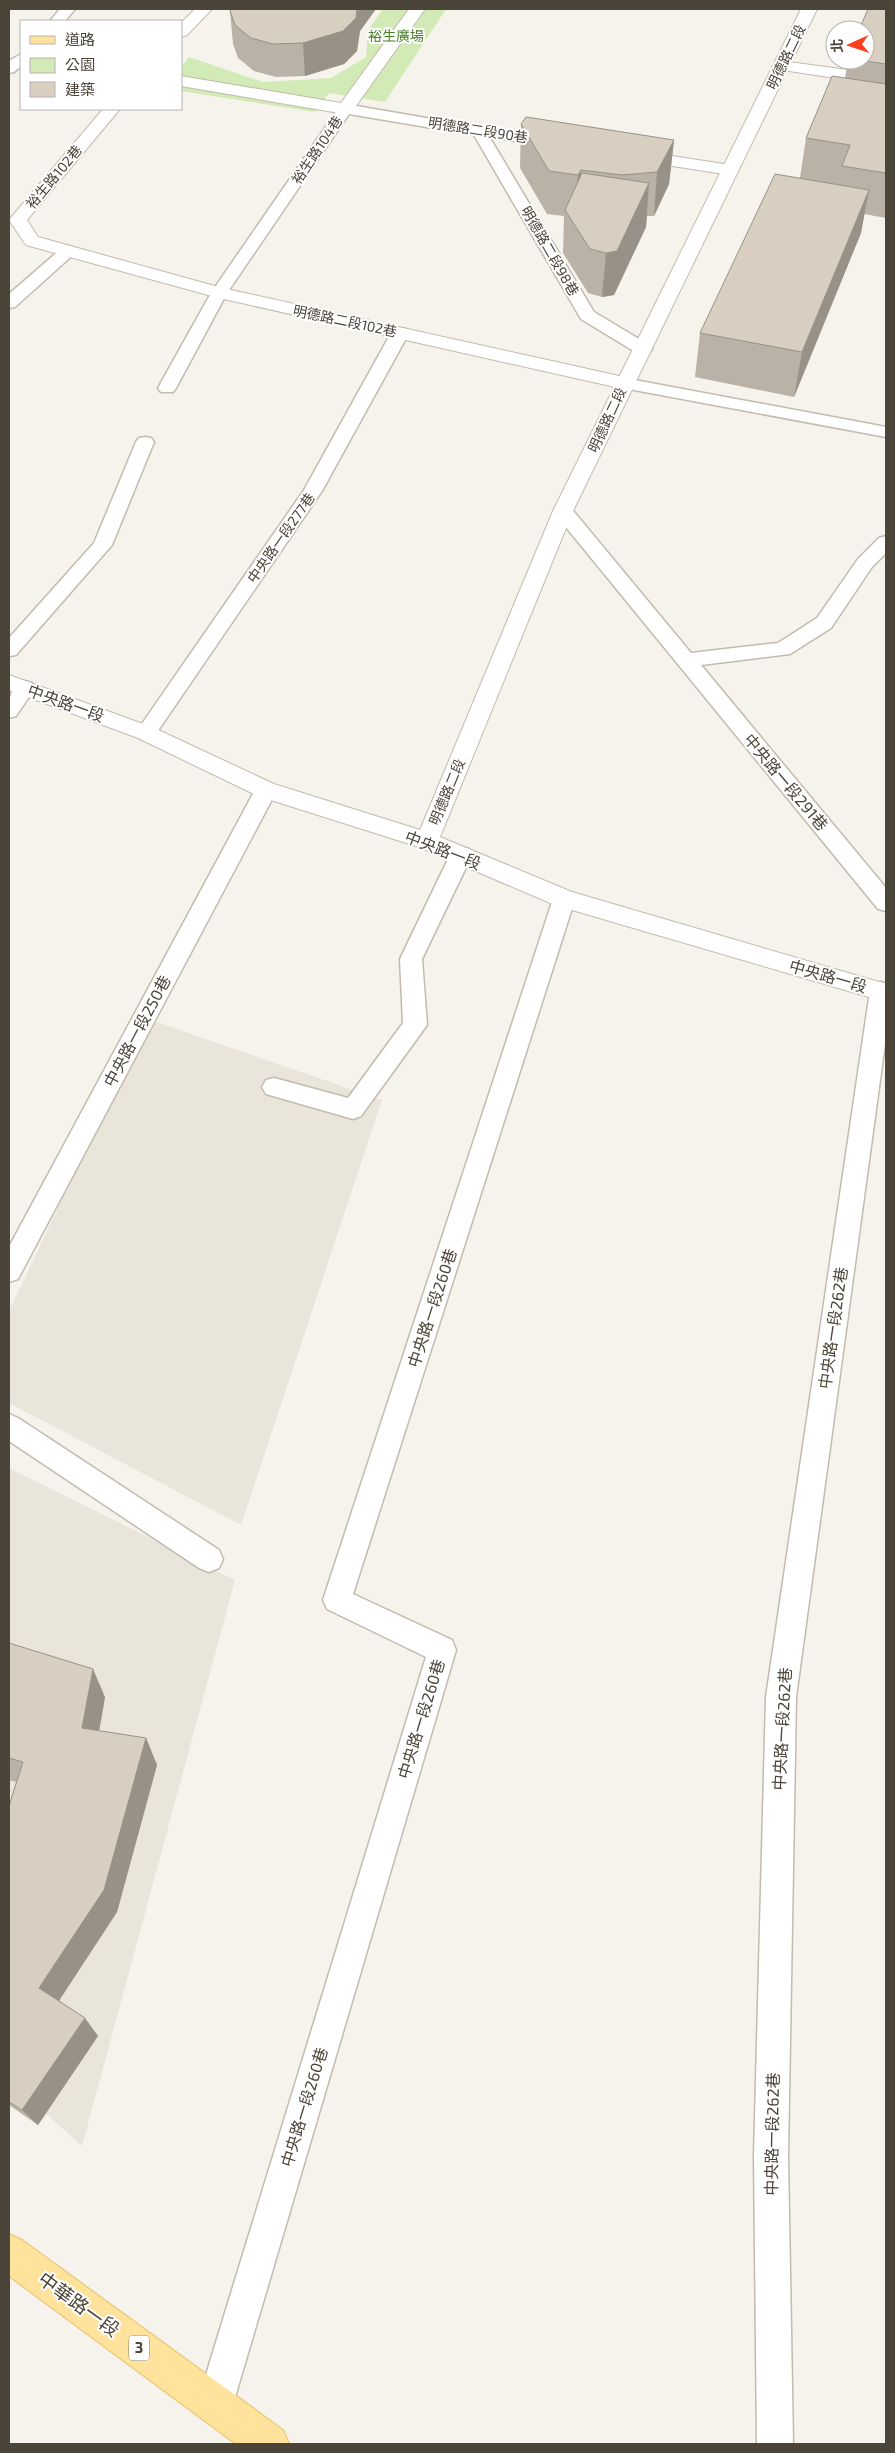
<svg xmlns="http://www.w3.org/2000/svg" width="895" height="2453" font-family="'Exo 2','Noto Sans TC',sans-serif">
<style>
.residential{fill:#eae5da}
.green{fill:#d2eab5}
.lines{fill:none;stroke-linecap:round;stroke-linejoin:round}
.service-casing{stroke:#c2bbae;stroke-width:3}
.pedestrian-casing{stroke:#c2bbae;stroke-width:2}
.minor-casing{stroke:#c2bbae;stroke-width:2}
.tertiary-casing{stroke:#c2bbae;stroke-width:2}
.primary-casing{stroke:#e6c16a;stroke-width:2}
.service{fill:#fff;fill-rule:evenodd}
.pedestrian{fill:#fff;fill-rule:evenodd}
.minor{fill:#fff;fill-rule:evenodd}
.tertiary{fill:#fff;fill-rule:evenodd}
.primary{fill:#ffe39c;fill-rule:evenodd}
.wall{fill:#bab2a6}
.shaded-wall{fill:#979187}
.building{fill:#d8cfc1;stroke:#979187}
.labels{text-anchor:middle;stroke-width:4;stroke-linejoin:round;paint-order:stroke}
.far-park-label{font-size:14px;fill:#4a7f2a;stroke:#fff}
.far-street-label{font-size:14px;fill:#4b4439;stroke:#fff}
.shield{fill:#fff;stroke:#817c74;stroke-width:1}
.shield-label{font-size:15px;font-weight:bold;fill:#4b4439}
.street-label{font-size:16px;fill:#4b4439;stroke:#fff}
.near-street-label{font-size:19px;fill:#4b4439;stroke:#fff}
</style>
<rect width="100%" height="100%" fill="#f6f3ec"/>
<g class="residential">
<path d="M148 1019 382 1100 241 1525 9 1403V1311Z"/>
<path d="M9 1468 235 1580 82 2146 9 2081Z"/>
</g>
<path class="green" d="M383 9H446L385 102 329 93 315 112 181 91V67L189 57 263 82 331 78 366 57 368 30Z"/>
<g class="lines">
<defs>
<g id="service">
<path d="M60 9H75L65 21H50Z"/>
<path d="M21 54V66L14 72 9 73V61Z"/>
<path d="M345 104 484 128 594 312 649 345 652 349 649 353H637L581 319 474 135 349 114 227 293 176 388 173 392H161L158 388 211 293 340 106Z"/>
<path d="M68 246 74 248 76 251 74 254 15 307 9 308V294L62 248Z"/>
<path d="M400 328 406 329 409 333 322 491 153 738 146 740 139 738 136 733 139 728 304 490 391 333 394 329Z"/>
<path d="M624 378 886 427V437L618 387 615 383 618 379Z"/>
<path d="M145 437 151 438 154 442 112 545 16 655 9 656V638L94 543 136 442 139 438Z"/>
<path d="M563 505 570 507 691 653 778 643 817 618 858 559 879 538 886 536V553L872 567 831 628 790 654 701 665 886 888V911L878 909 556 515 554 511 556 507Z"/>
<path d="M25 681 32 683 35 688 16 716 9 718C9 703 8 686 25 681Z"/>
<path d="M266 783 273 785 277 790 18 1279 9 1282V1247L255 790 259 785Z"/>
<path d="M461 847 469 849 472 855 422 959 427 1025 361 1116 353 1119 266 1094 262 1087 266 1080 274 1078 348 1098 403 1023 400 959 450 855 453 849Z"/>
<path d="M564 891 572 893 575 899 353 1594 452 1640 456 1650 233 2404 228 2417 215 2422 202 2417 197 2404 426 1657 327 1609 323 1600 553 899 556 893Z"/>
<path d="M881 982 886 984V1036L796 1697 788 2156 793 2444H757L754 2156 766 1697 870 991 873 985Z"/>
<path d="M9 1414 18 1418 219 1550 223 1559 219 1568 209 1572 199 1568 9 1441Z"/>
</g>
<g id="pedestrian">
<path d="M409 9H425L351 113 345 114 181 86V76L341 103Z"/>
<path d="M479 126 557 138 563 139 565 143 563 147 557 148 473 135 471 131 473 127Z"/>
<path d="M634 150 730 165 736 166 739 170 736 174 730 175 628 159 626 155 628 151Z"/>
</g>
<g id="minor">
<path d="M195 9H212L187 35 181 37V23Z"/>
<path d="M782 61 848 70 854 72 856 75 854 78 848 80 776 69 774 66 776 63Z"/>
<path d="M103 109H120L27 220 38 237 222 288 624 377 631 379 634 383 631 387 624 389 219 298 26 245 9 220Z"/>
</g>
<path id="tertiary" d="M801 9H817L573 511 440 837 572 892 886 984V1002L555 905 419 847 258 796 138 738 9 690V675L154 728 274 784 420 830 553 511Z"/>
<path id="primary" d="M9 2234 22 2240 283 2430 289 2444H236L9 2276Z"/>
</defs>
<use href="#service" class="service-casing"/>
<use href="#pedestrian" class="pedestrian-casing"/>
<use href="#minor" class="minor-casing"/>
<use href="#tertiary" class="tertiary-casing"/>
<use href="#primary" class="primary-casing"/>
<use href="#service" class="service"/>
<use href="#pedestrian" class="pedestrian"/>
<use href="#minor" class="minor"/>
<use href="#tertiary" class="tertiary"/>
<use href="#primary" class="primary"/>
</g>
<g class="wall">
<path d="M232 9H376L360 31 357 51 344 64 305 76 276 77 254 71 238 58 233 44 230 11Z"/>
<path d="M886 9V218L864 214 861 233 794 397 695 377 700 333 800 178 806 138 845 78 848 60H865Z"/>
<path d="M521 124 674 140 669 184 654 216H647L646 227 614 295 602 297 588 293 563 253 564 216 547 214 520 168Z"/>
<path d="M9 1643 105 1697 99 1731 146 1738 157 1765 117 1912 59 2000 98 2036 38 2125 9 2105V1806L16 1782 9 1780Z"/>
</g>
<g class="shaded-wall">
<path d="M357 9H376L360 31 357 51 344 64 305 76 303 43Z"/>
<path d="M674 140 669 184 654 216 657 172Z"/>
<path d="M581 170 578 214 576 218 578 175Z"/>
<path d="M649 183 646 227 614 295 602 297 606 253Z"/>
<path d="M869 190 861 233 794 397 802 352Z"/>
<path d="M93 1669 105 1697 95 1755 82 1728Z"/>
<path d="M146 1738 157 1765 117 1912 55 2007 39 1988Z"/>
<path d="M85 2018 98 2036 38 2125 22 2110Z"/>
</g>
<g class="building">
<path d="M232 9H357L356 18 343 31 303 43 273 44 251 38 235 25 230 11Z"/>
<path d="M868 9H886V64L858 60H865V30H859Z"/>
<path d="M832 76 886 84V173L842 166 850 145 806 138Z"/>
<path d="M526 117 674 140 657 172 622 175 581 170 578 175 549 171 521 124Z"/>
<path d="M582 173 649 183 617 251 606 253 590 249 565 210Z"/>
<path d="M775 174 869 190 802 352 700 333Z"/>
<path d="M9 1643 93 1669 82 1728 146 1738 104 1890 39 1988 85 2018 22 2110 9 2102V1806L23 1762 9 1758Z"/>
</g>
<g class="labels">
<g class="far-park-label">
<text x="396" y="41">裕生廣場</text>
</g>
<g class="far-street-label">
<text transform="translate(786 57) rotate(-64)" y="5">明德路二段</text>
<text transform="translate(478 130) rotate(9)" y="5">明德路二段90巷</text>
<text transform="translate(317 150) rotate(-56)" y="5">裕生路104巷</text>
<text transform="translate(54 177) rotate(-50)" y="5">裕生路102巷</text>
<text transform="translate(550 251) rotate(60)" y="5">明德路二段98巷</text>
<text transform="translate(345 321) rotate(12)" y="5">明德路二段102巷</text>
<text transform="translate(607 420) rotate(-65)" y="5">明德路二段</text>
<text transform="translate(281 538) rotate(-55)" y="5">中央路一段277巷</text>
<text transform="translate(447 792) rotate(-67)" y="5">明德路二段</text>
</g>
<rect class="shield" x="129" y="2335.5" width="20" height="25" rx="4"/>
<g class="shield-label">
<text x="139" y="2353">3</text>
</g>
<g class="street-label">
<text transform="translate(66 703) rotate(20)" y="6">中央路一段</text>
<text transform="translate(786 782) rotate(50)" y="6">中央路一段291巷</text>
<text transform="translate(443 850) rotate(21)" y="6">中央路一段</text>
<text transform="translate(828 976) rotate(16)" y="6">中央路一段</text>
<text transform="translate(137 1031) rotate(-62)" y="6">中央路一段250巷</text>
<text transform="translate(432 1308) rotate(-72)" y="6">中央路一段260巷</text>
<text transform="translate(833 1328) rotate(-82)" y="6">中央路一段262巷</text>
<text transform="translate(421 1719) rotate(-73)" y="6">中央路一段260巷</text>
<text transform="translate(782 1729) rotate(-87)" y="6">中央路一段262巷</text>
<text transform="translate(304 2107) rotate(-73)" y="6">中央路一段260巷</text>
<text transform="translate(772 2134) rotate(-89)" y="6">中央路一段262巷</text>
</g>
<g class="near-street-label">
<text transform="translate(79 2304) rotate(36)" y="7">中華路一段</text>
</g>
</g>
<rect width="895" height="2453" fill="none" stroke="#4b4439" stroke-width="20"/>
<rect x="20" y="20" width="162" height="90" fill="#ffffff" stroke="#b7b4b0"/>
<rect x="30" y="36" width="25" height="8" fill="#ffe39c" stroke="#b7b4b0"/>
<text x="65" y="45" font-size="15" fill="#4b4439">道路</text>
<rect x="30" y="58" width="25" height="15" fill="#d2eab5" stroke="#b7b4b0"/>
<text x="65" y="70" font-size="15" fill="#4b4439">公園</text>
<rect x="30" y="82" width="25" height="15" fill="#d8cfc1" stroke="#b7b4b0"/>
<text x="65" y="95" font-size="15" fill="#4b4439">建築</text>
<g transform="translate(850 45) rotate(267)"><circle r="24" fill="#ffffff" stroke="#b7b4b0"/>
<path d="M0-4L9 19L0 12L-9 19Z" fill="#fc3f1d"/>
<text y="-8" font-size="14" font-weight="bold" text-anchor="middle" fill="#4b4439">北</text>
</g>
</svg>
